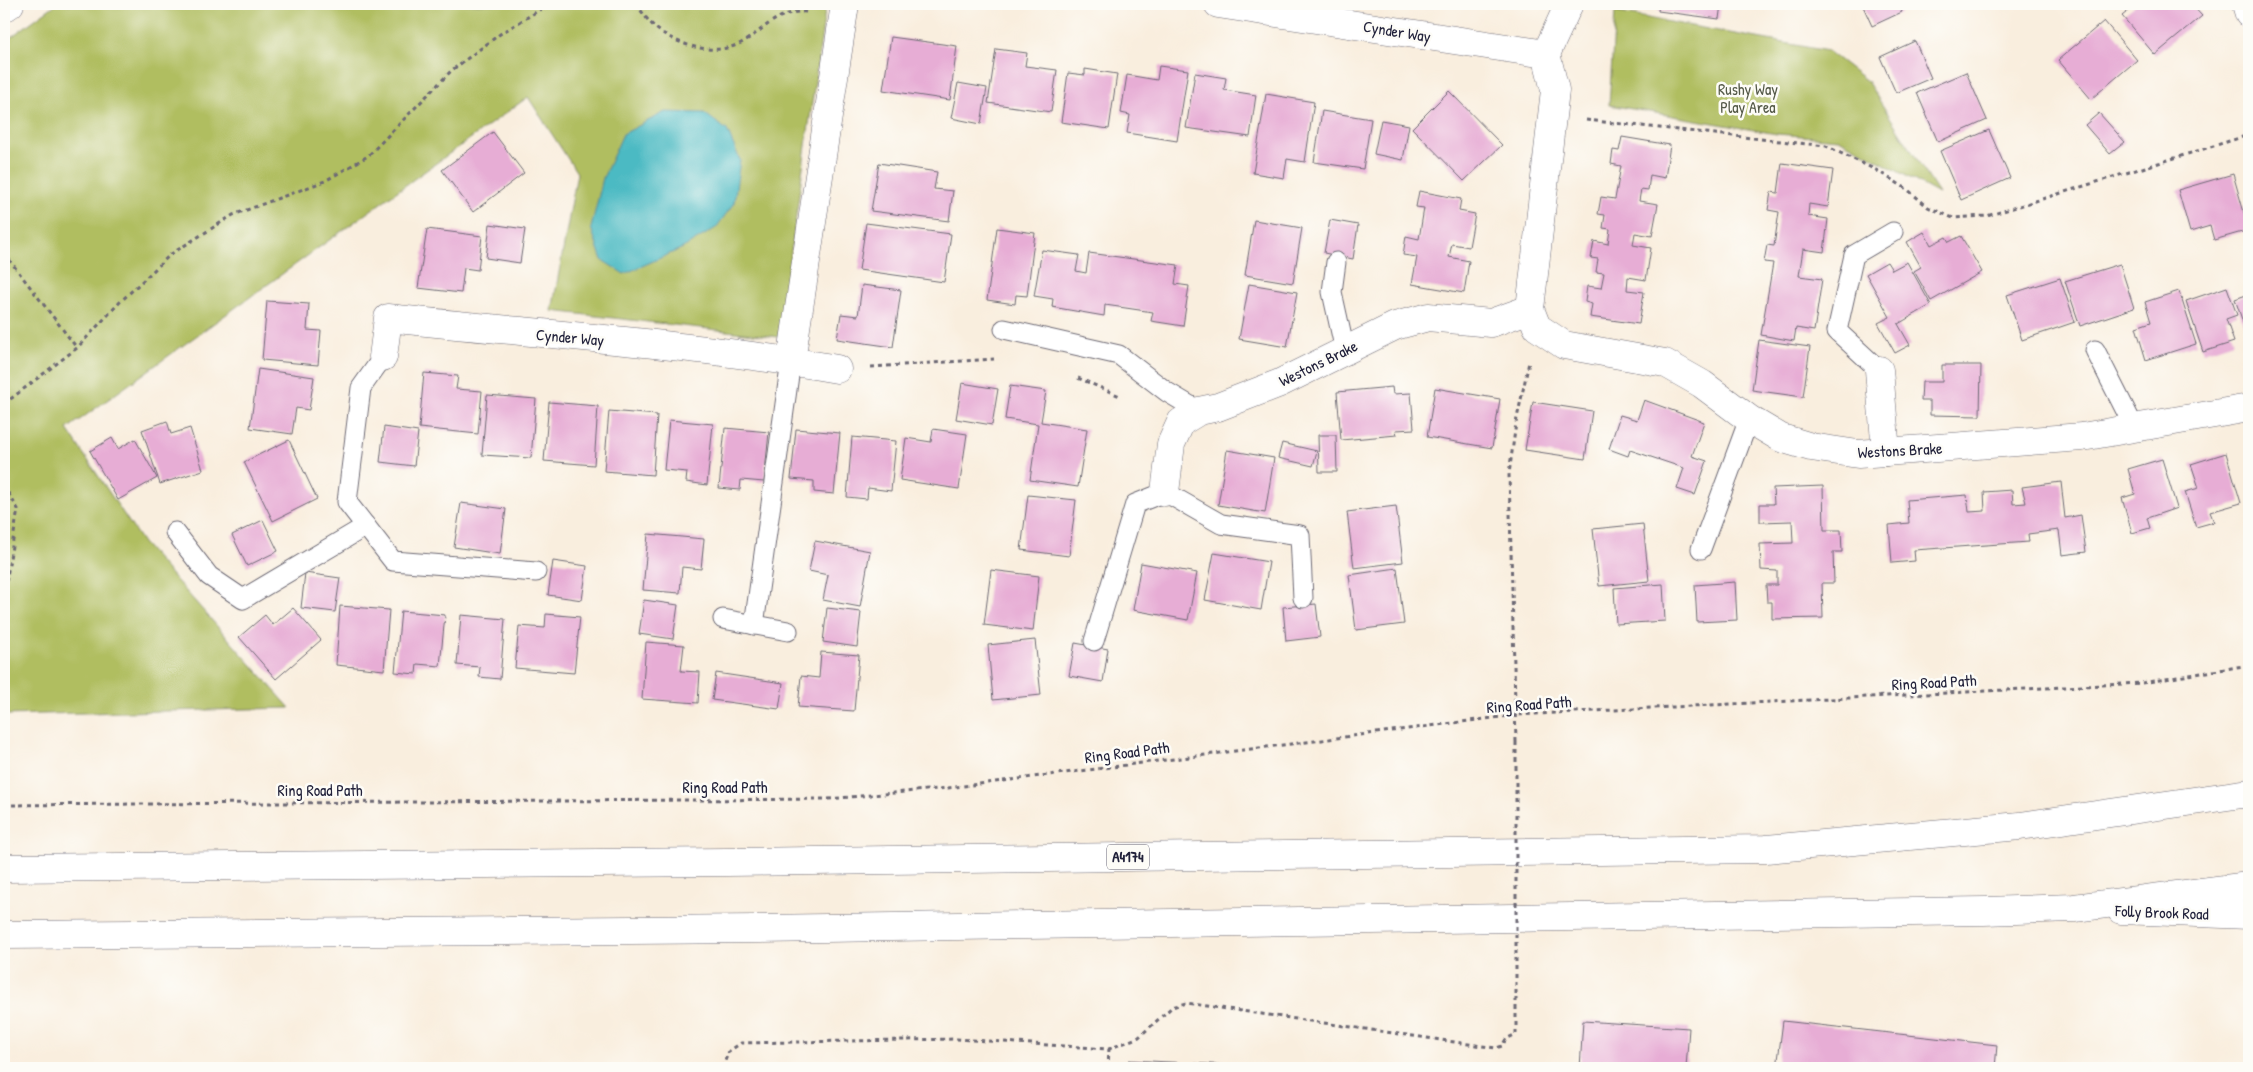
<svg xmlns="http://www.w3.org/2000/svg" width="2253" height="1072" font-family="'Patrick Hand',sans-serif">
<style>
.green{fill:#b0be60;stroke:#69704e}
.water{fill:#4cbac3;stroke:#376e7f}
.building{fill:#e7add5}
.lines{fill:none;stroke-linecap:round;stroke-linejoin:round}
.lane-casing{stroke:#6d6974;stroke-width:21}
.street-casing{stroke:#6d6974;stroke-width:29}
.highway-casing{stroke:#6d6974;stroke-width:29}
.path{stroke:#6d6974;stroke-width:3;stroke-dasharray:4 4;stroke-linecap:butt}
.lane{stroke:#fff;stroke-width:19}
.street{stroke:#fff;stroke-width:28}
.highway{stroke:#fff;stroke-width:28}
.path-bridge{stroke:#6d6974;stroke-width:3;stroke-dasharray:4 4;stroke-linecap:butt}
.labels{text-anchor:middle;stroke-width:5;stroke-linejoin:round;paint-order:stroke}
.shield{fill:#fdfcf7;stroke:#646373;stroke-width:1}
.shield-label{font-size:15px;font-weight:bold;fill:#22223b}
.street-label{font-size:16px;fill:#22223b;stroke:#fdfcf7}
.park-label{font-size:16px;fill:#545948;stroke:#fdfcf7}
</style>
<rect width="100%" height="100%" fill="#fdfcf7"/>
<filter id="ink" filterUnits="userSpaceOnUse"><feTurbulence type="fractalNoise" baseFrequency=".02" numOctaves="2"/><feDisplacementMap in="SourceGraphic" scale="10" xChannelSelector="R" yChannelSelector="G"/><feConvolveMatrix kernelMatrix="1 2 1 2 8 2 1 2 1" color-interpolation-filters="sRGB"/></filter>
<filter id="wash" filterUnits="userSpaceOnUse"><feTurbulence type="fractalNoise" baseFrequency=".0096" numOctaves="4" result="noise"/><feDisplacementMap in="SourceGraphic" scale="20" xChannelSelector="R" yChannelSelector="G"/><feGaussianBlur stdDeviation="1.12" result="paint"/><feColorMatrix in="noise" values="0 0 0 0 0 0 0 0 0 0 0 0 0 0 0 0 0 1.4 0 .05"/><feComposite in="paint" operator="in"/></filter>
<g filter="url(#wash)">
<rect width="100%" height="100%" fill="#f9eede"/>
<g class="green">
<path d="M56 4H826L779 337 552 311 577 173 528 97 67 429 143 543 290 708 4 715V42Z"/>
<path d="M1615 12 1828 51 1867 81 1939 194 1839 139 1777 134 1609 105Z"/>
</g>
<path class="water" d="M665 112 704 113 727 130 740 160 734 203 716 228 683 248 624 274 602 260 591 228 603 178 623 134Z"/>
<g id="blocks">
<g class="building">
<path d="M1659 4H1721L1719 19 1658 11Z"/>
<path d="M1862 4H1899L1902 12 1872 26Z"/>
<path d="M2137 4H2191L2202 16 2155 55 2122 16Z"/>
<path d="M2104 21 2137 60 2091 99 2058 60Z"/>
<path d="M891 37 957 46 950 100 883 90Z"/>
<path d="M1915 41 1931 78 1896 93 1880 57Z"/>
<path d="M996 49 1027 53 1025 66 1057 70 1051 112 988 103Z"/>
<path d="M1159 66 1188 70 1177 141 1127 133 1130 115 1121 113 1127 75 1157 80Z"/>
<path d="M1085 69 1117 74 1109 129 1061 122 1068 73 1085 75Z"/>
<path d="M1966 72 1987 120 1938 142 1917 93Z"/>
<path d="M1195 73 1226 78 1224 90 1256 95 1250 137 1186 128Z"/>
<path d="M958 83 987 88 981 124 951 118Z"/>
<path d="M1449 91 1502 145 1464 181 1412 128Z"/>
<path d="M1266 94 1314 102 1305 162 1287 159 1284 178 1253 173Z"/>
<path d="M1322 111 1371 119 1363 169 1314 162Z"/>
<path d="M2099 113 2125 142 2110 154 2085 125Z"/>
<path d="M1381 120 1409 125 1403 160 1374 154Z"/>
<path d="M1989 130 2010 178 1961 200 1940 151Z"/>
<path d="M493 132 524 173 473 212 442 170Z"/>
<path d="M1622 137 1670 145 1665 178 1650 175 1648 190 1641 189 1639 201 1658 204 1652 236 1635 233 1633 245 1651 248 1646 280 1628 277 1627 290 1644 292 1639 324 1590 317 1592 304 1585 302 1587 286 1601 288 1604 273 1596 272 1598 259 1591 258 1594 241 1608 244 1610 229 1603 228 1605 215 1598 214 1601 197 1615 199 1621 166 1611 164 1613 150 1619 151Z"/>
<path d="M879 163 937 172 934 189 953 191 949 221 871 211Z"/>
<path d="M1782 163 1833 170 1828 207 1809 204 1808 216 1828 219 1824 252 1803 249 1799 276 1822 279 1814 331 1796 328 1794 341 1761 335 1773 263 1764 262 1767 245 1774 246 1779 212 1768 210 1771 192 1778 193Z"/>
<path d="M2233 174 2249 230 2214 240 2210 226 2190 232 2178 190Z"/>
<path d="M1419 191 1461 199 1459 211 1475 214 1469 247 1452 244 1449 257 1469 261 1464 293 1412 284 1417 257 1403 255 1406 236 1419 239 1424 208 1416 207Z"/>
<path d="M1254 220 1302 228 1293 283 1245 275Z"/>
<path d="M1330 220 1358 225 1353 259 1324 253Z"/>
<path d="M866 223 951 234 944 282 859 270Z"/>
<path d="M490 224 525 229 520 263 486 258Z"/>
<path d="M997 228 1035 233 1027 296 1016 295 1015 304 987 300Z"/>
<path d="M427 229 482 236 478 270 464 268 461 293 418 288Z"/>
<path d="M1924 232 1931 245 1946 237 1949 242 1961 236 1982 272 1931 301 1914 271 1921 267 1907 242Z"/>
<path d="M1042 250 1079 255 1076 271 1086 273 1089 253 1178 265 1175 284 1189 286 1183 326 1151 321 1153 312 1105 305 1104 316 1052 307 1053 299 1034 296Z"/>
<path d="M1887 262 1892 270 1907 262 1931 305 1898 324 1910 345 1895 353 1878 323 1890 317 1866 274Z"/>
<path d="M2120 264 2134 308 2080 326 2065 281Z"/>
<path d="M2060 278 2075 322 2022 340 2007 295Z"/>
<path d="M1249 284 1297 292 1287 347 1239 339Z"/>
<path d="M862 285 901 290 893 347 837 339 841 314 858 316Z"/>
<path d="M2227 287 2237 315 2226 319 2234 342 2203 352 2186 301Z"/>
<path d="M2179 291 2196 344 2146 360 2136 327 2151 322 2145 302Z"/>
<path d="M2249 294V340L2235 299Z"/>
<path d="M267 301 309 304 307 330 321 331 318 365 262 360Z"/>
<path d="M1759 340 1810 347 1803 397 1752 390Z"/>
<path d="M1942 365H1981L1980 416 1930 415V401H1921L1922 382H1942Z"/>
<path d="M258 369 314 377 309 410 296 408 292 434 250 428Z"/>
<path d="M424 373 458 376 456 389 482 391 478 434 419 428Z"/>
<path d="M962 383 998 389 992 425 956 419Z"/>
<path d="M1010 386 1046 391 1041 422 1087 429 1078 487 1030 480 1038 424 1005 419Z"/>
<path d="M1392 387 1393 394 1411 393 1414 429 1396 430 1397 435 1341 440 1337 392Z"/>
<path d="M1435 388 1500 399 1492 448 1427 437Z"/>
<path d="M487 395 536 399 531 458 482 455Z"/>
<path d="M1644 400 1704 422 1692 456 1707 461 1695 495 1677 489 1684 468 1630 450 1628 456 1609 449 1620 415 1637 420Z"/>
<path d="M549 402 598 406 594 465 544 461Z"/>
<path d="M1533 402 1592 411 1585 459 1525 450Z"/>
<path d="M609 411 657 415 653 475 604 471Z"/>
<path d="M669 420 713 424 707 485 686 482 687 472 664 470Z"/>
<path d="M167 421 171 434 190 428 203 470 160 484 142 430Z"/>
<path d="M384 427 418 432 414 466 380 462Z"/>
<path d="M725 428 769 432 764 482 741 480 740 490 719 488Z"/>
<path d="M796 429 840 433 834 494 814 492V481L791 479Z"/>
<path d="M933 429 967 434 959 489 900 480 906 438 931 442Z"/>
<path d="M1318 435H1336L1337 472H1319Z"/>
<path d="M852 437 896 441 891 491 868 488 867 499 847 497Z"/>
<path d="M112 438 118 449 135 439 157 478 118 500 90 451Z"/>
<path d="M289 440 317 499 273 521 244 462Z"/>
<path d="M1282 443 1317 451 1313 466 1278 458Z"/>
<path d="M1227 450 1274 458 1265 513 1218 505Z"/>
<path d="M2226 453 2241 503 2210 512 2214 522 2196 527 2185 492 2199 488 2191 464Z"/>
<path d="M2162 459 2177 508 2147 518 2150 528 2132 533 2122 498 2135 494 2128 469Z"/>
<path d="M2061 482 2065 518 2081 515 2086 552 2062 555 2059 530 2028 534 2029 542 1914 550 1915 561 1892 563 1889 525 1909 523 1907 500 1967 495 1969 512 1985 511 1984 492 2012 490 2013 504 2026 503 2022 487Z"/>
<path d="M1823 486 1824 530H1841L1842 552H1833L1834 583H1822L1823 618 1772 619V602H1767L1766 585H1777V571L1761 570 1760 544 1793 543 1792 521 1760 522V504H1774L1773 488Z"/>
<path d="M1028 495 1076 500 1069 556 1021 550Z"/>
<path d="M461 503 506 509 500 554 454 547Z"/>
<path d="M1396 506 1403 562 1354 568 1347 512Z"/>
<path d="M263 520 278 551 247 566 232 535Z"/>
<path d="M1643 524 1649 581 1599 586 1593 529Z"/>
<path d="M648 534 704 539 701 569 682 567 680 593 643 590Z"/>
<path d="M815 541 870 551 860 607 823 600 828 575 809 571Z"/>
<path d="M1214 553 1269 562 1261 610 1205 600Z"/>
<path d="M553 561 587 566 582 600 548 595Z"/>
<path d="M1141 563 1197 573 1188 620 1133 610Z"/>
<path d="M1397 568 1404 624 1356 630 1349 575Z"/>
<path d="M991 570 1039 576 1033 631 984 625Z"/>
<path d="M305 573 340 578 335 612 301 608Z"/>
<path d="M1735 582 1737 620 1697 622 1695 585Z"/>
<path d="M1663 584 1665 621 1616 624 1614 588Z"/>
<path d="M644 600 678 605 673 639 639 634Z"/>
<path d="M1316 604 1320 637 1286 641 1283 607Z"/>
<path d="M340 606 389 610 384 670 336 665Z"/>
<path d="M293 608 321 640 276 679 239 637 265 615 273 625Z"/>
<path d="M827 608 861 612 857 647 823 642Z"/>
<path d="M401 611 445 615 440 666 417 664 416 674 395 672Z"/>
<path d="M546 614 580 617 574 673 515 668 519 626 545 628Z"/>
<path d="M461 615 505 619 500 679 479 677 480 667 457 665Z"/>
<path d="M1035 640 1041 695 993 700 988 645Z"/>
<path d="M646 642 684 645 681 671 700 672 698 703 642 699Z"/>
<path d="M1075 643 1108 649 1103 682 1069 676Z"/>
<path d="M821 652 859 655 854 711 798 707 801 676 819 678Z"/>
<path d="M716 673 783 683 779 709 712 700Z"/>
<path d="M1583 1021 1689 1028 1686 1068H1580Z"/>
<path d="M1783 1021 1997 1045 1995 1068H1777Z"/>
<path d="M1129 1060 1272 1067V1068H1129Z"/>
</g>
</g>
</g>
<g filter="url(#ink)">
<use href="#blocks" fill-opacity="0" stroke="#6d6974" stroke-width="1"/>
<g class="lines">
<defs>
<g id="lane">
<path d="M1336 262 1332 292 1345 351"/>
<path d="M1004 329 1119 355 1167 392 1199 411"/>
<path d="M2095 350 2135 429"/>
<path d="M383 357 361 388 347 502 393 561 536 572"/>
<path d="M1879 370 1837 331 1854 255 1893 232"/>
<path d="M175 532 209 576 243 599 366 526"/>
<path d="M1701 549 1749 419"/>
<path d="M723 619 788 631"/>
<path d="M754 625 791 361"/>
<path d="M1094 641 1135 504 1165 492 1221 524 1300 535 1303 598"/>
</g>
<g id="street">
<path d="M1218 4 1546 54"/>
<path d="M1569 4 1546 54 1555 90 1530 309 1537 327 1564 345 1665 363 1702 384 1749 419 1781 438 1811 447 1858 454 2082 437 2249 408"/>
<path d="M2246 4 2249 14"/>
<path d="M4 8 10 4"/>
<path d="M383 357 388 318C537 334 689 343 837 369"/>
<path d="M791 361 845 4"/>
<path d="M1879 370 1886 452"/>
<path d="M1165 492 1171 444 1181 422 1199 411 1218 407 1280 383 1395 326 1428 317 1491 323 1530 309"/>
<path d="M2121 910 2249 915"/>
</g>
<g id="highway">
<path d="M4 868 727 862 1766 849 2020 826 2249 793"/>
<path d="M4 935 760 929 1984 911 2074 908 2249 886"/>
</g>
</defs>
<use href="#lane" class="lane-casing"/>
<use href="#street" class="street-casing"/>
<use href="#highway" class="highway-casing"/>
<g class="path">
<path d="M636 4C643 13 651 26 661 32 684 47 715 56 741 43 765 30 776 10 808 12"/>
<path d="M1586 120 1826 146 1876 170 1907 189 1928 207 1953 218 1987 216 2249 135"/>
<path d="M4 253 77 348"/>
<path d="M871 367 994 359"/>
<path d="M1078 378 1120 396"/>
<path d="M4 404 77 348 120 302 171 254 233 215 325 181 368 156 452 70 500 34 549 4"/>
<path d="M4 486 18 509 6 583"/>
<path d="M1516 742 1509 474 1516 423 1529 362"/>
<path d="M4 805 828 799 948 788 1516 715 2142 683 2249 665"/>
<path d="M722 1068 729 1051 741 1043 957 1039 1109 1049 1139 1037 1172 1007 1186 1003 1496 1048 1502 1046 1506 1039 1516 1034"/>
<path d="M1108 1068 1109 1049"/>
</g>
<use href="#lane" class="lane"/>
<use href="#street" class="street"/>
<use href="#highway" class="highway"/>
<path class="path-bridge" d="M1516 742V1034"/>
</g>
</g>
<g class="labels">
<rect class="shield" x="1107" y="844.5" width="42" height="25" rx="4"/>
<g class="shield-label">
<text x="1128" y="862">A4174</text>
</g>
<g class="street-label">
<text transform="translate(1397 31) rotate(9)" y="6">Cynder Way</text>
<text transform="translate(570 337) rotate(5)" y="6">Cynder Way</text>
<text transform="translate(1318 363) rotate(-26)" y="6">Westons Brake</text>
<text transform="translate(1900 450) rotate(-3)" y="6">Westons Brake</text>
<text transform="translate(1934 682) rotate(-3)" y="6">Ring Road Path</text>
<text transform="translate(1529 704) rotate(-4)" y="6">Ring Road Path</text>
<text transform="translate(1127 752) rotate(-7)" y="6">Ring Road Path</text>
<text x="725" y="793">Ring Road Path</text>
<text x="320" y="796">Ring Road Path</text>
<text transform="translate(2162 912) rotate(2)" y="6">Folly Brook Road</text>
</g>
<g class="park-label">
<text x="1748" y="95">Rushy Way<tspan x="1748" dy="18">Play Area</tspan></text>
</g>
</g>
<rect width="2253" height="1072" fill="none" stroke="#fdfcf7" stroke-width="20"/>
</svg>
